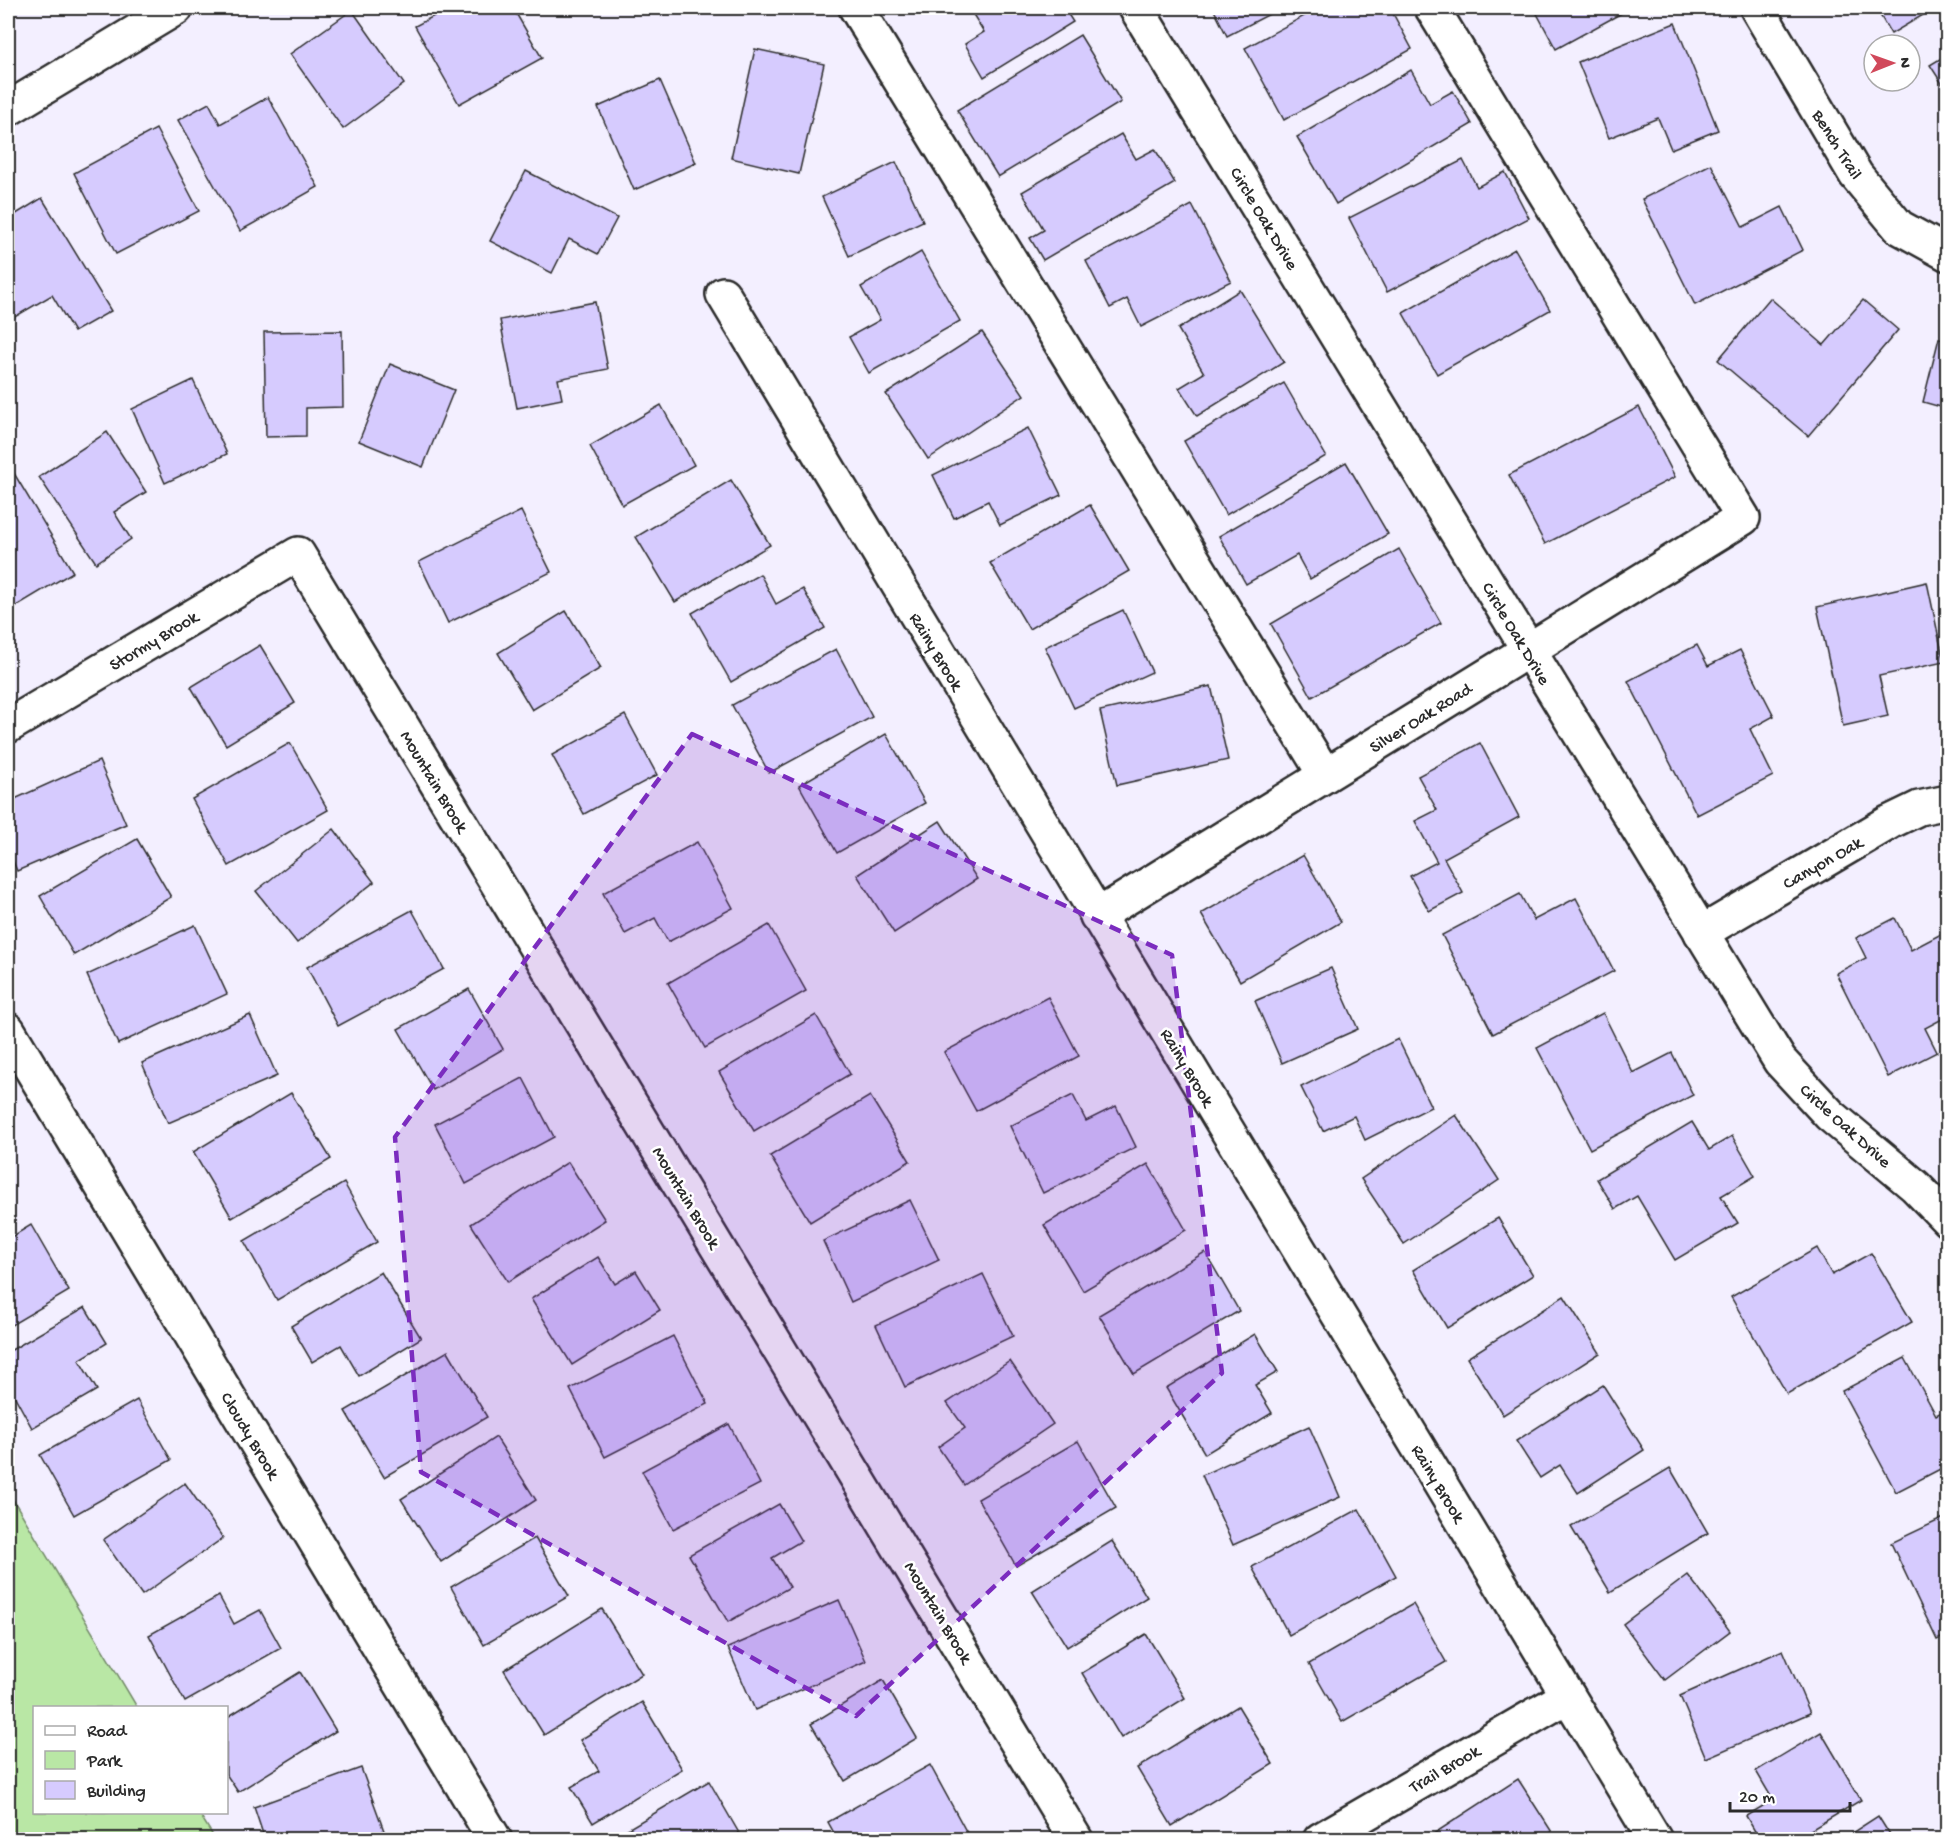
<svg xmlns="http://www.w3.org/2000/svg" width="1955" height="1847" font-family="'Gochi Hand',sans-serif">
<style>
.green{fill:#b9e7a5;stroke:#728968;stroke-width:1.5}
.building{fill:#d6cbfe;stroke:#2b2b2b;stroke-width:1.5}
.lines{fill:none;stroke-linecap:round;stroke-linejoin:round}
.minor-casing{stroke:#2b2b2b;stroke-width:38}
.minor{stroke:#fff;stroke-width:33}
.marked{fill:#7b2cbf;fill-opacity:0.2;stroke:#7b2cbf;stroke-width:4.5;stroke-dasharray:12 8;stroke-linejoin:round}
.labels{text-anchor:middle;stroke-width:5;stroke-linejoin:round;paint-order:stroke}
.street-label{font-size:18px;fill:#2b2b2b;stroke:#fff}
</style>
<rect width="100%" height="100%" fill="#f3efff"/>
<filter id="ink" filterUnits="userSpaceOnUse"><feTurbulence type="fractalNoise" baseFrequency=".0167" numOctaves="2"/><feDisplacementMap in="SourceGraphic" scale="12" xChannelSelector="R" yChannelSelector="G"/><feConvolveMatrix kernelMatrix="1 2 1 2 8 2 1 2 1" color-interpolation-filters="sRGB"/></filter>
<g filter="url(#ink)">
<path class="green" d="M8 1491 137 1707 34 1708V1812L199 1813 215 1839H8Z"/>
<g class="building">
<path d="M449 8H513L542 58 459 104 415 26Z"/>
<path d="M969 8H1064L1073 22 984 77 965 44 984 32Z"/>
<path d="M1213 8H1281L1227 36Z"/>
<path d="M1319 8H1390L1412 49 1284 120 1245 48Z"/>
<path d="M1534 8H1631L1556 49Z"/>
<path d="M1876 8H1935L1891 34Z"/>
<path d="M352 10 404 84 343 129 290 54Z"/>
<path d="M1675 23 1718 130 1671 149 1658 118 1609 138 1578 62Z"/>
<path d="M1080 35 1121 102 998 177 957 110Z"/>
<path d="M755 49 824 64 799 174 731 158Z"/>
<path d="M1948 54V93L1930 65Z"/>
<path d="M1411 70 1430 104 1453 91 1472 124 1336 204 1297 137Z"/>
<path d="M660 80 696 163 634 190 598 107Z"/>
<path d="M268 97 318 187 240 231 178 120 209 103 220 124Z"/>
<path d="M156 129 199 211 116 254 74 173Z"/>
<path d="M1121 134 1136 159 1155 149 1175 183 1043 260 1030 238 1044 230 1022 192Z"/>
<path d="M1463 160 1477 187 1505 172 1529 218 1387 292 1349 218Z"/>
<path d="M896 162 923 221 849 256 822 197Z"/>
<path d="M1711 164 1743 227 1782 207 1803 250 1695 305 1642 199Z"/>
<path d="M526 171 617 218 598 254 569 239 552 273 490 241Z"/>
<path d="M42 198 111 311 74 332 52 295 13 318 8 309V219Z"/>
<path d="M1192 205 1231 281 1141 327 1127 299 1110 308 1086 261Z"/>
<path d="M1515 249 1550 310 1437 374 1403 313Z"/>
<path d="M921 252 960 321 869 373 849 337 880 320 861 287Z"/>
<path d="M1240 290 1284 362 1197 416 1179 388 1204 373 1178 329Z"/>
<path d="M1770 298 1824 345 1863 300 1898 330 1808 436 1718 360Z"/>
<path d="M595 302 608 369 558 379 562 399 517 408 500 320Z"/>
<path d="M342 331 343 407 306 408V436L266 437 264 332Z"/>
<path d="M982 332 1024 395 928 459 886 394Z"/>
<path d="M1939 338 1948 340V409L1923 402Z"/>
<path d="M390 364 454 390 423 467 359 441Z"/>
<path d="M193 380 227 454 165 483 132 409Z"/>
<path d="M1284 383 1326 456 1226 515 1184 441Z"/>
<path d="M661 405 694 465 622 505 590 446Z"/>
<path d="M1639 407 1675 477 1545 544 1509 475Z"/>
<path d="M1028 428 1061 495 1000 525 988 501 954 518 933 475Z"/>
<path d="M107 432 146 492 114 512 131 539 96 563 39 477Z"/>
<path d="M1346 462 1388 534 1310 579 1297 555 1246 584 1219 536Z"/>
<path d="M12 470 73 572 8 611V472Z"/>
<path d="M731 480 770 545 675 602 636 537Z"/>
<path d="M1090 505 1129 571 1029 629 990 563Z"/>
<path d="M521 511 551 572 448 623 419 562Z"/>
<path d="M1399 549 1441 623 1312 697 1271 624Z"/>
<path d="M760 574 776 604 803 589 825 628 731 682 692 613Z"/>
<path d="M1927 582 1944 662 1879 676 1888 716 1843 726 1817 607Z"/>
<path d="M1123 610 1152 672 1074 708 1045 647Z"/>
<path d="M566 611 601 668 532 710 498 653Z"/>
<path d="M260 645 295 703 226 745 191 687Z"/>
<path d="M1697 645 1708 666 1740 650 1774 716 1750 729 1773 776 1697 815 1628 681Z"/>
<path d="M836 649 872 717 769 773 732 705Z"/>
<path d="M1211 686 1228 760 1117 785 1100 711Z"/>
<path d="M625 715 657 775 584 814 552 755Z"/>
<path d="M886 734 925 803 837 853 799 785Z"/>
<path d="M290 743 328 810 229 866 192 799Z"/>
<path d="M1480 743 1519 817 1444 858 1463 893 1429 911 1410 876 1437 862 1415 821 1437 810 1418 776Z"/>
<path d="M99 761 126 824 17 871 8 849V802Z"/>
<path d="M940 821 977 879 894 933 857 875Z"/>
<path d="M334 829 374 882 297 943 256 891Z"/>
<path d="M137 839 171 897 74 955 40 896Z"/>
<path d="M697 842 733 908 668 942 655 918 625 934 603 893Z"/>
<path d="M1303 855 1341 922 1240 981 1201 914Z"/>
<path d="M1520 894 1534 920 1576 898 1614 971 1493 1034 1442 935Z"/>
<path d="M412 910 444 969 338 1026 307 967Z"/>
<path d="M1895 918 1911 950 1943 933 1948 941V1016L1925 1028 1937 1052 1888 1077 1836 973 1866 958 1856 938Z"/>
<path d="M195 925 227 994 118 1044 87 975Z"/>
<path d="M769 925 806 991 705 1048 668 983Z"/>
<path d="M1331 968 1358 1029 1282 1063 1255 1001Z"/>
<path d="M469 989 503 1049 433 1090 398 1029Z"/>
<path d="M1048 997 1079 1056 976 1111 944 1052Z"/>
<path d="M1603 1013 1633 1073 1672 1053 1693 1095 1590 1149 1537 1048Z"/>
<path d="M250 1015 277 1076 168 1123 142 1063Z"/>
<path d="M816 1015 850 1074 754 1131 719 1072Z"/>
<path d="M1398 1039 1431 1107 1365 1140 1354 1116 1323 1131 1301 1087Z"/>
<path d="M523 1078 554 1137 466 1184 435 1124Z"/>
<path d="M291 1093 331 1159 232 1218 193 1152Z"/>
<path d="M1073 1095 1086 1121 1116 1106 1136 1147 1043 1193 1010 1126Z"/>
<path d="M870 1096 910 1161 810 1222 770 1156Z"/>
<path d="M1456 1115 1499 1180 1404 1244 1361 1179Z"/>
<path d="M1692 1122 1709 1150 1732 1136 1755 1176 1721 1196 1738 1223 1675 1260 1637 1196 1615 1209 1597 1179Z"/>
<path d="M568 1162 605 1220 508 1282 471 1224Z"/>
<path d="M1148 1164 1186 1230 1083 1291 1044 1225Z"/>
<path d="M344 1183 377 1242 277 1300 244 1241Z"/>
<path d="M910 1200 939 1260 851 1302 823 1241Z"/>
<path d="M1498 1218 1533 1275 1447 1328 1413 1270Z"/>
<path d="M31 1225 69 1291 8 1327V1239Z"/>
<path d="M1817 1248 1832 1275 1871 1253 1912 1322 1787 1394 1731 1297Z"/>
<path d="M1205 1252 1239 1311 1134 1374 1099 1315Z"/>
<path d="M598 1257 615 1284 636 1271 660 1310 572 1365 531 1299Z"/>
<path d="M381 1272 421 1338 359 1376 341 1345 312 1362 291 1326Z"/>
<path d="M983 1274 1013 1336 905 1387 876 1325Z"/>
<path d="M1564 1296 1600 1353 1503 1415 1467 1358Z"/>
<path d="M85 1307 107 1343 79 1360 97 1390 32 1428 8 1384V1352Z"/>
<path d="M1255 1334 1278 1372 1255 1385 1272 1413 1205 1454 1166 1388Z"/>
<path d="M673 1336 708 1404 605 1457 570 1389Z"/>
<path d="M448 1351 487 1417 384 1477 345 1411Z"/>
<path d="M1905 1358 1936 1415 1948 1409V1465L1896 1492 1842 1391Z"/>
<path d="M1010 1361 1053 1424 964 1485 938 1447 965 1428 947 1403Z"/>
<path d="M1603 1385 1644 1450 1578 1493 1560 1465 1540 1478 1516 1441Z"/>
<path d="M137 1400 171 1460 74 1515 40 1455Z"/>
<path d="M729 1424 760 1484 673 1529 642 1471Z"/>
<path d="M1309 1426 1340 1497 1233 1545 1202 1475Z"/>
<path d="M496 1437 536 1500 441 1562 401 1499Z"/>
<path d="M1078 1441 1116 1508 1016 1566 978 1499Z"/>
<path d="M1670 1468 1708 1533 1610 1592 1571 1527Z"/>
<path d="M185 1483 223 1538 142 1595 103 1540Z"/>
<path d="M779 1504 801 1541 772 1558 790 1587 728 1622 689 1555Z"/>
<path d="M1359 1509 1396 1576 1289 1635 1252 1567Z"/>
<path d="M1948 1516V1635L1937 1640 1891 1543Z"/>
<path d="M535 1538 569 1596 484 1645 451 1587Z"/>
<path d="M1112 1541 1147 1597 1067 1647 1032 1591Z"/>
<path d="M1688 1575 1730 1631 1665 1680 1623 1624Z"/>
<path d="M219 1596 234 1624 260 1610 281 1648 185 1702 149 1635Z"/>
<path d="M839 1600 866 1661 755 1710 728 1648Z"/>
<path d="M1413 1604 1446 1662 1342 1722 1309 1664Z"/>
<path d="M602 1609 642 1674 544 1735 504 1670Z"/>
<path d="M1146 1634 1185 1698 1121 1738 1082 1673Z"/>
<path d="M1783 1650 1810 1713 1706 1758 1680 1696Z"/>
<path d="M300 1672 336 1731 238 1792 226 1774V1718Z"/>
<path d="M883 1680 917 1738 845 1781 811 1724Z"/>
<path d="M642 1702 682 1769 593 1823 571 1787 599 1771 580 1740Z"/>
<path d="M1238 1706 1273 1764 1172 1826 1137 1768Z"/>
<path d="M1821 1732 1861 1800 1794 1840H1760L1746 1816 1773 1800 1756 1771Z"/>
<path d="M930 1765 967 1833 955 1840H838L828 1822Z"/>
<path d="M361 1768 387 1839 265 1840 254 1807Z"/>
<path d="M1518 1779 1557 1840H1424Z"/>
<path d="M709 1781 743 1840H609Z"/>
<path d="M1878 1816 1893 1840H1841Z"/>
</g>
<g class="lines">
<defs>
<g id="minor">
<path d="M856 8 1325 775"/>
<path d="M1136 8 1780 1061 1830 1115 1915 1186 1948 1220"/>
<path d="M1757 8 1856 175 1899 227 1948 254"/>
<path d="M8 109 176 8"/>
<path d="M723 294 1655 1840"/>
<path d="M8 726 298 554 1076 1840"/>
<path d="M1097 916 1743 518 1432 8"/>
<path d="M1701 933 1890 822 1919 808 1948 802"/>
<path d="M8 1030 495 1840"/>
<path d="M1320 1840 1568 1696"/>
</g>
</defs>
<use href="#minor" class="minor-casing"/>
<use href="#minor" class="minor"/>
</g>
</g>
<path class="marked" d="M692 734 1172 955 1222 1373 856 1716 421 1472 395 1137Z"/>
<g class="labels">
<g class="street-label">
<text transform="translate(1838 144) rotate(58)" y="6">Bench Trail</text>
<text transform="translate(1265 218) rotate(59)" y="6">Circle Oak Drive</text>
<text transform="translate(1517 633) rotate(59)" y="6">Circle Oak Drive</text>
<text transform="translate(153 640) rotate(-31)" y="6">Stormy Brook</text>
<text transform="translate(937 651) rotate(59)" y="6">Rainy Brook</text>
<text transform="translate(1420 717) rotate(-32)" y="6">Silver Oak Road</text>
<text transform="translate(435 781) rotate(59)" y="6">Mountain Brook</text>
<text transform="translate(1822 862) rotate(-30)" y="6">Canyon Oak</text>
<text transform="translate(1188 1067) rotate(59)" y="6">Rainy Brook</text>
<text transform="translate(1846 1125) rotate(42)" y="6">Circle Oak Drive</text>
<text transform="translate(687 1197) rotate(59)" y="6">Mountain Brook</text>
<text transform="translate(251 1435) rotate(59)" y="6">Cloudy Brook</text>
<text transform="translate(1439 1483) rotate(59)" y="6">Rainy Brook</text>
<text transform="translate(939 1612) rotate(59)" y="6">Mountain Brook</text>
<text transform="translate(1444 1768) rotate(-30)" y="6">Trail Brook</text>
</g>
</g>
<rect width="1955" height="1847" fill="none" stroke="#fff" stroke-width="30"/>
<rect x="15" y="15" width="1925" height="1817" fill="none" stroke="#2b2b2b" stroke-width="2" filter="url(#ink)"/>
<rect x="33" y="1706" width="195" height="108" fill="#ffffff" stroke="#aaaaaa" stroke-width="1.5"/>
<rect x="45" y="1726" width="30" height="9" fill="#ffffff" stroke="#aaaaaa" stroke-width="1.5"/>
<text x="87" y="1736" font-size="18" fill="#2b2b2b">Road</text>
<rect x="45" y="1751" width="30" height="18" fill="#b9e7a5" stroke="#aaaaaa" stroke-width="1.5"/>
<text x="87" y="1766" font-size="18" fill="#2b2b2b">Park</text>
<rect x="45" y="1781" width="30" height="18" fill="#d6cbfe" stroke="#aaaaaa" stroke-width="1.5"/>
<text x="87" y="1796" font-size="18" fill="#2b2b2b">Building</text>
<g transform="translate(1892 63) rotate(89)"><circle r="28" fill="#ffffff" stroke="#aaaaaa" stroke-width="1.5"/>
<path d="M0-4.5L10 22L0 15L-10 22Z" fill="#d1495b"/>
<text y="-9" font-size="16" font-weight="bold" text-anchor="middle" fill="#2b2b2b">N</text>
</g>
<path d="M1730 1802v9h120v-9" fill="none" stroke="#2b2b2b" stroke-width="3"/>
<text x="1739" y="1802" font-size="18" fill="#2b2b2b" stroke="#ffffff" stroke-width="4.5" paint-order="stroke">20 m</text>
</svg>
